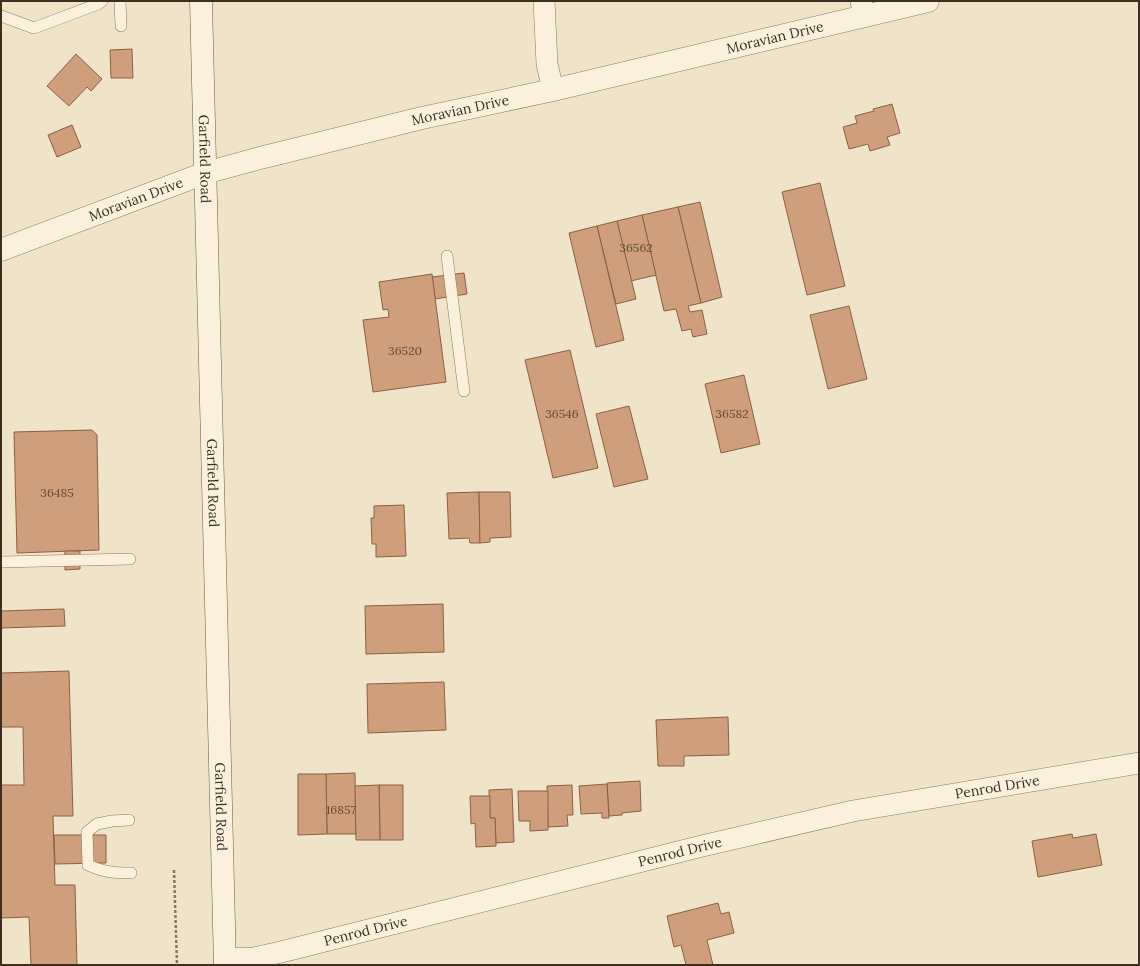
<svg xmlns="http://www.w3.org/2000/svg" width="1140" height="966" font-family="Lora,serif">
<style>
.building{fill:#cf9f7d;stroke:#8d5f41}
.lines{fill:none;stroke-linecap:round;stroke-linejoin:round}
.service-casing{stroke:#8d765c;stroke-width:12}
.minor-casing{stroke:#8d765c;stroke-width:22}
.tertiary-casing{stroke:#8d765c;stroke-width:23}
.secondary-casing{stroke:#6f573f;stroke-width:23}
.path{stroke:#8d765c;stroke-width:2.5;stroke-dasharray:3 2;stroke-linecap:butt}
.service{stroke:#faf1dc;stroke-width:11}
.minor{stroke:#faf1dc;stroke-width:21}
.tertiary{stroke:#faf1dc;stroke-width:22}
.secondary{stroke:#faf1dc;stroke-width:22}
.labels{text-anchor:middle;stroke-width:3;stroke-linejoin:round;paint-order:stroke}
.number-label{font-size:12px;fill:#624a37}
.street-label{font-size:14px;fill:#3d2e20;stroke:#f7eed8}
</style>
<rect width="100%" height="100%" fill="#f0e4c8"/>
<g class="building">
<path d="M132 49 133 78H111L110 50Z"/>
<path d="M76 54 102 79 91 91 87 87 69 106 47 86Z"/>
<path d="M892 104 900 133 887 137 890 145 870 151 868 144 849 149 843 127 857 123 855 116 874 111 873 109Z"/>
<path d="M72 125 81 147 57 157 48 135Z"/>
<path d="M820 183 845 286 807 295 782 192Z"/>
<path d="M700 202 722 297 701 303 678 207Z"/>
<path d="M678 207 701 303 688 306 690 312 702 310 707 334 693 337 691 329 682 331 676 309 664 311 642 215Z"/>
<path d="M642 215 656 275 631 281 617 221Z"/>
<path d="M617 221 636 299 616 304 597 226Z"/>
<path d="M597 226 624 340 596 347 569 233Z"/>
<path d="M464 273 467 294 435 299 432 277Z"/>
<path d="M432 274 446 382 373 392 363 320 389 317 388 309 383 310 379 282Z"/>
<path d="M849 306 867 379 828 389 810 315Z"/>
<path d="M570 350 598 468 553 478 525 360Z"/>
<path d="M744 375 760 444 721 453 705 384Z"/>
<path d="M629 406 648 479 614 487 596 414Z"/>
<path d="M92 430 97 435 99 550 17 553 14 432Z"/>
<path d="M479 492 480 543H470L469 538 449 539 447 493Z"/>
<path d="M479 492H510L511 537 490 538V542L480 543Z"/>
<path d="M404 505 406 556 376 557V544H372L371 518H374V506Z"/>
<path d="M65 551H80V569L65 570Z"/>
<path d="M443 604 444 652 366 654 365 606Z"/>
<path d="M64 609 65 626 1 628V611Z"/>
<path d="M69 671 73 816H53L55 885H75L77 965H31L29 917 1 918V785H24L23 727H1V673Z"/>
<path d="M444 682 446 730 368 733 367 684Z"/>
<path d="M728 717 729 755 684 756V766H658L656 720Z"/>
<path d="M355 773 356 834H327L326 774Z"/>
<path d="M298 774H326L327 834 298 835Z"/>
<path d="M640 781 641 811 622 813V815L609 816 607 783Z"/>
<path d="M607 784 609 818H602V813L581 814 579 786Z"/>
<path d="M379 785H403V840H380Z"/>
<path d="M379 785 380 840H356L355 786Z"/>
<path d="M572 785 573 815H567L568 826 548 827 547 786Z"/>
<path d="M512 789 514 842 496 843 495 818H490L489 790Z"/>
<path d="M518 791H548V830L530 831V821H519Z"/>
<path d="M470 796H490V818H495L496 846 476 847 475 823 471 824Z"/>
<path d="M1072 834 1073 838 1096 834 1102 865 1038 877 1032 841Z"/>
<path d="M54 835H106V863L55 864Z"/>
<path d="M718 903 721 914 729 912 734 933 707 940 713 965H686L681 945 674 947 667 916Z"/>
</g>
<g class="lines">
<defs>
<g id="service">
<path d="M120 1 121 26"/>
<path d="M1 16 34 28 98 4 102 1"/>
<path d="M447 256 464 391"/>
<path d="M1 562 130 559"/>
<path d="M129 820 112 821 97 824 87 832 88 865C104 872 113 873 131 873"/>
</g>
<g id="minor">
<path d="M544 1 547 64 553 90"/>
<path d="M861 1 864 16"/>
<path id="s1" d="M225 959 254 958 281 952 702 846 853 811 1139 763"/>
</g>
<g id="tertiary">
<path id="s2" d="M1 250 205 173 260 158 422 118 553 90 928 1"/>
</g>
<g id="secondary">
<path id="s3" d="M201 1 225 965"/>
</g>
</defs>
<use href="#service" class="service-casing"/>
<use href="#minor" class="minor-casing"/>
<use href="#tertiary" class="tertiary-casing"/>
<use href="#secondary" class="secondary-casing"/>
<path class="path" d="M174 870 177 965"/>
<use href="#service" class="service"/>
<use href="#minor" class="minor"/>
<use href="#tertiary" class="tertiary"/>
<use href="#secondary" class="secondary"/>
</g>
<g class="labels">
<g class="number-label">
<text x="636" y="252">36562</text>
<text x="405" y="355">36520</text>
<text x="562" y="418">36546</text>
<text x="732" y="418">36582</text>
<text x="57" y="497">36485</text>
<text x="341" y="814">16857</text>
</g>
<g class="street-label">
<text dy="5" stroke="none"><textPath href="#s2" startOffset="804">Moravian Drive</textPath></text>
<text dy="5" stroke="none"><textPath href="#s2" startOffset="481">Moravian Drive</textPath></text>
<text dy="5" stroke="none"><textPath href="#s3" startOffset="158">Garfield Road</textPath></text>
<text dy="5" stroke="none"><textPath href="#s2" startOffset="144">Moravian Drive</textPath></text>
<text dy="5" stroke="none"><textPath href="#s3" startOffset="482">Garfield Road</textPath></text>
<text dy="5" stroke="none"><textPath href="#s1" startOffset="792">Penrod Drive</textPath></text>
<text dy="5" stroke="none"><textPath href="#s3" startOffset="806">Garfield Road</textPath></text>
<text dy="5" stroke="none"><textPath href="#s1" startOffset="468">Penrod Drive</textPath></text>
<text dy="5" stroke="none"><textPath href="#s1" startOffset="144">Penrod Drive</textPath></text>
</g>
</g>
<rect width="1140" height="966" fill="none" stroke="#3d2e20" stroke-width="4"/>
</svg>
